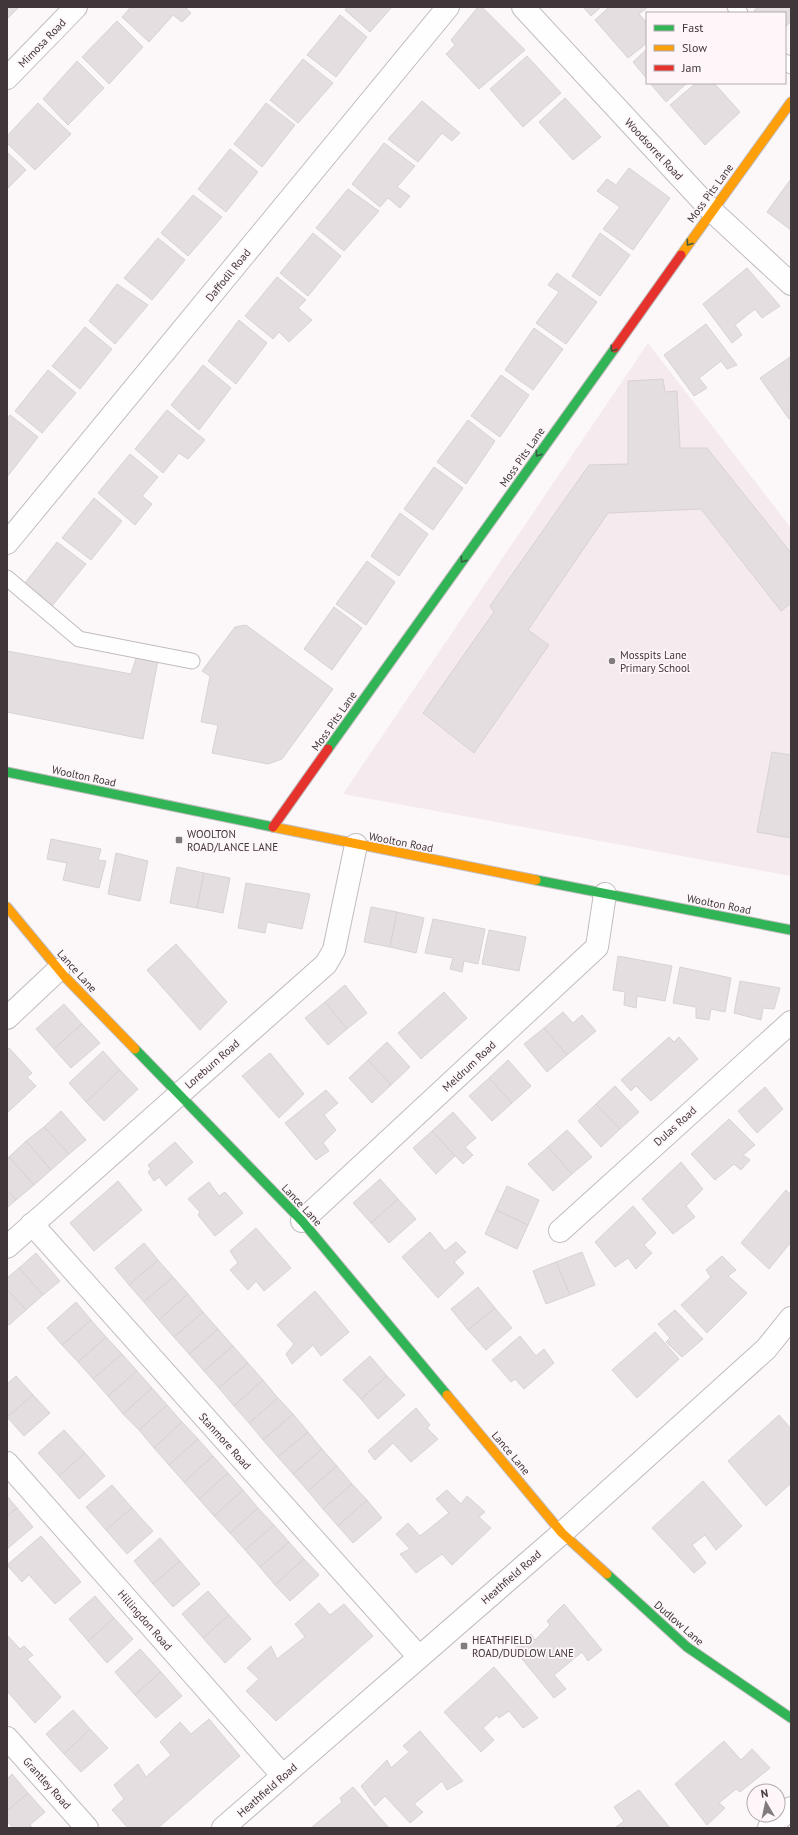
<svg xmlns="http://www.w3.org/2000/svg" width="798" height="1835" font-family="'PT Sans',sans-serif">
<style>
.built{fill:#f5eaee}
.building{fill:#e4dee0;stroke:#d8d2d4}
.lines{fill:none;stroke-linecap:round;stroke-linejoin:round}
.lane-casing{stroke:#c1bcbe;stroke-width:17}
.street-casing{stroke:#c1bcbe;stroke-width:24}
.fast-casing{stroke:#c1bcbe;stroke-width:11}
.slow-casing{stroke:#c1bcbe;stroke-width:11}
.jam-casing{stroke:#c1bcbe;stroke-width:11}
.lane{stroke:#fffefe;stroke-width:15}
.street{stroke:#fffefe;stroke-width:22}
.fast{stroke:#30b455;stroke-width:9}
.slow{stroke:#ff9f0a;stroke-width:9}
.jam{stroke:#e5322d;stroke-width:9}
.oneway{stroke:#3a5c42}
.poi-dot{fill:#817b7d;stroke:#fef6f8;stroke-width:1.5}
.labels{text-anchor:middle;stroke-width:3.5;stroke-linejoin:round;paint-order:stroke}
.street-label{font-size:11px;fill:#3f373a;stroke:#fef6f8}
.poi-label{font-size:11px;fill:#3f373a;stroke:#fef6f8;text-anchor:start}
</style>
<rect width="100%" height="100%" fill="#fcf8f9"/>
<path class="built" d="M648 343 791 528V876L343 794Z"/>
<g class="building">
<path d="M7 7H19L7 19Z"/>
<path d="M131 7H185L191 13 182 22 173 15 149 42 122 17Z"/>
<path d="M347 7H392L370 32 345 10Z"/>
<path d="M478 7H482L525 50 479 89 446 54 455 45 451 40Z"/>
<path d="M583 7H601L591 16Z"/>
<path d="M609 7H648L639 14 647 23V43L628 58 595 20Z"/>
<path d="M757 7H791V20L785 28V13H757L754 11Z"/>
<path d="M340 15 367 37 336 77 307 55Z"/>
<path d="M117 21 143 47 109 84 82 57Z"/>
<path d="M647 49V79L633 62Z"/>
<path d="M527 56 561 93 523 127 490 89Z"/>
<path d="M303 59 333 83 298 123 270 100Z"/>
<path d="M77 61 104 88 68 125 43 99Z"/>
<path d="M650 83H687L666 102Z"/>
<path d="M696 83H714L740 112 705 145 670 105Z"/>
<path d="M565 98 601 137 573 160 539 122Z"/>
<path d="M422 101 460 133 452 141 442 133 418 162 388 139Z"/>
<path d="M38 103 71 134 35 170 7 143V136Z"/>
<path d="M266 103 295 125 262 167 234 144Z"/>
<path d="M384 143 415 166 397 187 410 196 400 208 388 198 380 207 352 184Z"/>
<path d="M230 149 258 172 226 212 198 189Z"/>
<path d="M7 152 26 170 7 189Z"/>
<path d="M629 168 670 198 633 250 603 229 620 207 597 191 607 179 616 185Z"/>
<path d="M791 179V230L767 212Z"/>
<path d="M348 189 379 211 344 251 316 228Z"/>
<path d="M193 195 222 217 188 256 161 233Z"/>
<path d="M313 233 341 256 308 296 280 273Z"/>
<path d="M600 233 630 255 600 296 572 276Z"/>
<path d="M158 238 185 260 152 300 124 278Z"/>
<path d="M747 268 780 306 762 318 755 309 735 325 742 335 732 343 703 304Z"/>
<path d="M557 273 597 302 566 344 536 323 559 292 548 285Z"/>
<path d="M277 277 306 300 298 308 312 320 289 342 279 332 273 339 245 316Z"/>
<path d="M117 284 148 305 115 344 89 321Z"/>
<path d="M239 320 267 343 236 384 208 361Z"/>
<path d="M706 324 737 365 727 369 721 361 699 378 707 388 694 396 664 355Z"/>
<path d="M85 327 112 349 80 389 52 366Z"/>
<path d="M534 328 563 349 533 390 505 370Z"/>
<path d="M790 357 791 418 789 419 760 378Z"/>
<path d="M203 365 231 388 199 430 171 405Z"/>
<path d="M48 370 76 393 42 433 15 411Z"/>
<path d="M501 375 529 395 500 437 471 416Z"/>
<path d="M663 379 665 392 677 391 680 448H707L791 553V603L781 611 701 509 608 513 528 630 549 645 474 753 423 713 494 612 490 606 589 465 628 464V381Z"/>
<path d="M167 410 205 440 188 459 179 453 163 473 135 449Z"/>
<path d="M10 415 38 437 7 477V419Z"/>
<path d="M468 420 495 441 466 484 437 462Z"/>
<path d="M130 454 158 477 142 496 152 504 135 525 98 493Z"/>
<path d="M434 467 463 488 433 530 404 509Z"/>
<path d="M94 498 122 521 91 560 62 538Z"/>
<path d="M400 513 428 534 399 576 371 556Z"/>
<path d="M57 542 86 564 52 606 25 583Z"/>
<path d="M367 561 395 582 366 625 336 604Z"/>
<path d="M334 607 362 628 332 670 304 649Z"/>
<path d="M246 625 333 689 282 759 268 764 212 753 218 725 201 722 210 676 202 671 235 627Z"/>
<path d="M7 651 131 674 136 658 158 660 143 739 7 712Z"/>
<path d="M772 752 791 755V838L757 832Z"/>
<path d="M51 839 101 849 98 860 106 861 99 888 63 880 67 863 47 859Z"/>
<path d="M116 853 148 861 140 901 108 894Z"/>
<path d="M177 867 204 873 197 908 170 903Z"/>
<path d="M204 873 230 878 223 913 197 908Z"/>
<path d="M246 883 310 894 302 929 267 922 265 933 238 928Z"/>
<path d="M371 907 397 912 390 947 364 942Z"/>
<path d="M397 912 424 918 416 953 390 947Z"/>
<path d="M433 919 485 929 478 964 464 961 462 972 450 969 453 958 425 953Z"/>
<path d="M489 930 526 937 519 971 482 964Z"/>
<path d="M176 944 227 1002 200 1030 147 970Z"/>
<path d="M618 956 672 966 665 1001 637 996 636 1008 624 1005 625 992 613 990Z"/>
<path d="M680 967 731 978 725 1012 711 1009 709 1020 696 1018V1007L673 1003Z"/>
<path d="M740 981 780 988 774 1009 763 1008 761 1020 734 1013Z"/>
<path d="M345 985 367 1013 347 1029 325 1002Z"/>
<path d="M444 992 467 1018 421 1059 398 1033Z"/>
<path d="M325 1002 347 1029 328 1045 305 1018Z"/>
<path d="M64 1004 82 1024 54 1049 36 1029Z"/>
<path d="M563 1012 573 1023 582 1015 596 1031 567 1055 544 1028Z"/>
<path d="M82 1024 100 1043 71 1068 54 1049Z"/>
<path d="M544 1028 567 1055 547 1072 524 1044Z"/>
<path d="M669 1037 674 1042 679 1037 698 1059 651 1101 636 1086 631 1091 621 1080Z"/>
<path d="M387 1042 410 1067 391 1085 368 1060Z"/>
<path d="M9 1048 32 1073 27 1077 36 1086 7 1113V1049Z"/>
<path d="M103 1051 120 1070 86 1102 69 1083Z"/>
<path d="M270 1053 304 1094 279 1118 242 1076Z"/>
<path d="M368 1060 391 1085 372 1103 349 1078Z"/>
<path d="M508 1060 531 1086 512 1103 489 1078Z"/>
<path d="M120 1070 138 1089 104 1121 86 1102Z"/>
<path d="M489 1078 512 1103 492 1121 469 1096Z"/>
<path d="M615 1086 639 1112 620 1129 596 1104Z"/>
<path d="M765 1087 783 1109 757 1133 738 1111Z"/>
<path d="M326 1090 338 1103 324 1115 336 1130 323 1143 329 1151 316 1160 285 1123Z"/>
<path d="M596 1104 620 1129 601 1147 578 1121Z"/>
<path d="M61 1111 86 1140 69 1154 44 1127Z"/>
<path d="M453 1112 476 1138 465 1147 473 1155 463 1164 432 1131Z"/>
<path d="M729 1119 755 1145 743 1155 750 1160 741 1170 734 1164 715 1180 691 1154Z"/>
<path d="M44 1127 69 1154 51 1170 26 1141Z"/>
<path d="M567 1130 592 1157 572 1174 548 1147Z"/>
<path d="M432 1131 455 1156 436 1174 413 1148Z"/>
<path d="M26 1141 51 1170 34 1185 9 1157Z"/>
<path d="M175 1142 193 1162 166 1186 159 1177 154 1181 148 1172 151 1169 148 1165Z"/>
<path d="M548 1147 572 1174 553 1191 528 1164Z"/>
<path d="M9 1157 34 1185 16 1200 7 1190V1159Z"/>
<path d="M681 1162 703 1189 686 1206 695 1217 673 1234 642 1199Z"/>
<path d="M380 1179 398 1199 371 1223 353 1203Z"/>
<path d="M118 1181 142 1210 94 1251 70 1223Z"/>
<path d="M209 1182 219 1196 225 1192 243 1213 215 1236 198 1215 200 1212 188 1199Z"/>
<path d="M507 1186 539 1200 528 1225 496 1210Z"/>
<path d="M7 1190 16 1200 7 1208Z"/>
<path d="M786 1190 791 1195V1242L769 1269 741 1243Z"/>
<path d="M398 1199 416 1219 389 1243 371 1223Z"/>
<path d="M633 1206 656 1233 644 1245 652 1253 636 1269 628 1258 615 1267 595 1242Z"/>
<path d="M496 1210 528 1225 517 1249 485 1234Z"/>
<path d="M256 1228 291 1268 264 1291 256 1281 248 1290 230 1270 238 1263 230 1251Z"/>
<path d="M430 1232 445 1251 456 1242 466 1252 454 1262 464 1273 438 1298 402 1257Z"/>
<path d="M144 1243 158 1260 129 1285 115 1268Z"/>
<path d="M582 1252 595 1285 570 1295 556 1262Z"/>
<path d="M36 1253 60 1281 43 1295 19 1268Z"/>
<path d="M722 1256 736 1270 728 1276 747 1293 707 1333 681 1305 711 1277 706 1270Z"/>
<path d="M158 1260 173 1277 144 1302 129 1285Z"/>
<path d="M556 1262 570 1295 546 1304 533 1271Z"/>
<path d="M19 1268 43 1295 26 1310 7 1289V1278Z"/>
<path d="M173 1277 188 1294 159 1320 144 1302Z"/>
<path d="M478 1287 495 1308 468 1330 451 1309Z"/>
<path d="M7 1289 26 1310 9 1325 7 1323Z"/>
<path d="M315 1291 349 1332 321 1356 313 1345 292 1364 286 1354 294 1344 277 1325Z"/>
<path d="M188 1294 203 1312 174 1337 159 1320Z"/>
<path d="M76 1302 91 1320 62 1345 47 1328Z"/>
<path d="M495 1308 512 1328 486 1350 468 1330Z"/>
<path d="M675 1310 703 1339 682 1357 666 1342 670 1338 658 1324Z"/>
<path d="M203 1312 218 1329 189 1354 174 1337Z"/>
<path d="M91 1320 106 1337 78 1362 62 1345Z"/>
<path d="M218 1329 233 1346 204 1371 189 1354Z"/>
<path d="M655 1332 679 1359 637 1398 612 1370Z"/>
<path d="M520 1336 536 1356 544 1349 554 1363 524 1389 515 1379 511 1382 492 1360Z"/>
<path d="M106 1337 122 1354 93 1379 78 1362Z"/>
<path d="M233 1346 248 1363 219 1388 204 1371Z"/>
<path d="M122 1354 137 1371 108 1396 93 1379Z"/>
<path d="M370 1356 387 1376 361 1399 343 1380Z"/>
<path d="M248 1363 263 1380 234 1406 219 1388Z"/>
<path d="M137 1371 152 1388 123 1414 108 1396Z"/>
<path d="M16 1376 33 1395 7 1417V1384Z"/>
<path d="M387 1376 405 1395 378 1419 361 1399Z"/>
<path d="M263 1380 278 1398 249 1423 234 1406Z"/>
<path d="M152 1388 167 1405 139 1430 123 1414Z"/>
<path d="M33 1395 50 1413 24 1436 7 1417Z"/>
<path d="M278 1398 293 1414 263 1440 249 1423Z"/>
<path d="M167 1405 182 1422 154 1448 139 1430Z"/>
<path d="M416 1408 430 1425 427 1428 438 1439 411 1462 393 1443 375 1460 368 1451Z"/>
<path d="M293 1414 308 1432 278 1457 263 1440Z"/>
<path d="M779 1415 791 1429V1483L766 1506 728 1461Z"/>
<path d="M182 1422 198 1439 169 1465 154 1448Z"/>
<path d="M64 1430 85 1453 59 1476 38 1453Z"/>
<path d="M308 1432 322 1449 293 1474 278 1457Z"/>
<path d="M198 1439 213 1456 184 1482 169 1465Z"/>
<path d="M322 1449 337 1466 308 1491 293 1474Z"/>
<path d="M85 1453 105 1476 79 1499 59 1476Z"/>
<path d="M213 1456 228 1473 199 1499 184 1482Z"/>
<path d="M337 1466 352 1484 323 1509 308 1491Z"/>
<path d="M228 1473 243 1490 214 1516 199 1499Z"/>
<path d="M703 1481 742 1526 716 1550 705 1535 692 1545 706 1563 694 1573 652 1528Z"/>
<path d="M352 1484 367 1500 338 1526 323 1509Z"/>
<path d="M112 1485 132 1508 106 1530 86 1507Z"/>
<path d="M243 1490 258 1508 230 1533 214 1516Z"/>
<path d="M447 1490 461 1504 467 1496 485 1512 479 1517 491 1528 452 1565 442 1554 416 1573 400 1554 410 1549 396 1534 408 1523 420 1536 449 1513 436 1499Z"/>
<path d="M7 1496 17 1508 7 1516Z"/>
<path d="M367 1500 382 1518 353 1543 338 1526Z"/>
<path d="M17 1508 33 1527 7 1549V1516Z"/>
<path d="M132 1508 153 1531 127 1554 106 1530Z"/>
<path d="M258 1508 274 1525 245 1550 230 1533Z"/>
<path d="M274 1525 289 1542 260 1567 245 1550Z"/>
<path d="M41 1536 81 1582 55 1604 29 1575 22 1582 7 1565Z"/>
<path d="M160 1538 180 1561 153 1584 134 1561Z"/>
<path d="M289 1542 304 1559 275 1585 260 1567Z"/>
<path d="M304 1559 319 1575 290 1601 275 1585Z"/>
<path d="M180 1561 200 1584 173 1607 153 1584Z"/>
<path d="M208 1591 229 1615 203 1638 182 1614Z"/>
<path d="M95 1596 114 1618 88 1641 69 1619Z"/>
<path d="M319 1603 330 1615 344 1604 373 1636 276 1721 246 1691 259 1679 247 1668 271 1646 277 1659 305 1637 295 1624Z"/>
<path d="M564 1604 602 1650 588 1661 582 1652 554 1675 566 1689 554 1698 514 1649 531 1634 535 1640 550 1625 547 1621Z"/>
<path d="M229 1615 251 1639 225 1663 203 1638Z"/>
<path d="M114 1618 133 1639 107 1663 88 1641Z"/>
<path d="M7 1635 20 1649 24 1646 33 1655 27 1659 61 1697 35 1723 7 1691Z"/>
<path d="M140 1649 161 1672 135 1695 115 1672Z"/>
<path d="M494 1667 538 1718 523 1728 509 1711 499 1718 497 1715 483 1728 494 1740 481 1752 444 1712Z"/>
<path d="M161 1672 182 1696 156 1718 135 1695Z"/>
<path d="M73 1710 90 1729 64 1754 46 1734Z"/>
<path d="M209 1719 240 1756 158 1828H128L112 1810 124 1799 114 1785 138 1764 146 1777 171 1755 160 1742 180 1722 191 1734Z"/>
<path d="M90 1729 108 1748 81 1772 64 1754Z"/>
<path d="M420 1731 463 1781 447 1790 442 1781 414 1804 423 1812 410 1823 385 1796 375 1806 361 1786 387 1760 391 1768 409 1752 403 1746Z"/>
<path d="M724 1741 741 1760 752 1749 770 1768 740 1792 736 1789 719 1803 725 1808 707 1825 675 1784Z"/>
<path d="M12 1774 28 1793 7 1811V1779Z"/>
<path d="M353 1787 389 1828H311L342 1802 340 1798Z"/>
<path d="M639 1790 670 1828H615L624 1821 614 1807Z"/>
<path d="M28 1793 45 1812 30 1825 33 1828H13L7 1821V1811Z"/>
</g>
<g class="lines">
<defs>
<g id="lane">
<path d="M735 7 740 13"/>
<path d="M785 62 791 66"/>
<path d="M7 578 79 639 192 661"/>
</g>
<g id="street">
<path d="M523 7 712 211 791 284"/>
<path d="M7 78 76 7"/>
<path d="M7 543 448 7"/>
<path d="M7 1018 58 970"/>
<path d="M302 1221 597 947 605 894"/>
<path d="M32 1224 419 1657"/>
<path d="M560 1231 791 1022"/>
<path d="M7 1247 326 964 334 950 356 845"/>
<path d="M7 1463 283 1776"/>
<path d="M7 1738 87 1828"/>
<path d="M223 1828 562 1533 766 1349 791 1318"/>
<path d="M769 1828 791 1808"/>
</g>
<g id="fast">
<path d="M328 749 615 348"/>
<path d="M7 772 273 827"/>
<path d="M536 880 791 930"/>
<path d="M135 1049 302 1221 447 1395"/>
<path d="M607 1574 687 1647 791 1718"/>
</g>
<g id="slow">
<path d="M681 255 791 102"/>
<path d="M273 827 536 880"/>
<path d="M7 907 65 977 135 1049"/>
<path d="M447 1395 562 1533 607 1574"/>
</g>
<g id="jam">
<path d="M615 348 681 255"/>
<path d="M273 827 328 749"/>
</g>
</defs>
<use href="#lane" class="lane-casing"/>
<use href="#street" class="street-casing"/>
<use href="#fast" class="fast-casing"/>
<use href="#slow" class="slow-casing"/>
<use href="#jam" class="jam-casing"/>
<use href="#lane" class="lane"/>
<use href="#street" class="street"/>
<use href="#fast" class="fast"/>
<use href="#slow" class="slow"/>
<use href="#jam" class="jam"/>
</g>
<defs><path id="oneway-chevron" d="M-2-3.5L2.5 0L-2 3.5" fill="none" stroke-width="1.6" stroke-linecap="round" stroke-linejoin="round"/></defs>
<g class="oneway">
<use href="#oneway-chevron" transform="translate(689 243) rotate(126)"/>
<use href="#oneway-chevron" transform="translate(613 349) rotate(125)"/>
<use href="#oneway-chevron" transform="translate(538 454) rotate(125)"/>
<use href="#oneway-chevron" transform="translate(463 560) rotate(125)"/>
</g>
<g class="poi-dot">
<circle cx="612" cy="661" r="4"/>
<rect x="175" y="836" width="8" height="8" rx="2"/>
<rect x="460" y="1642" width="8" height="8" rx="2"/>
</g>
<g class="labels">
<g class="street-label">
<text transform="translate(42 43) rotate(-46)" y="4">Mimosa Road</text>
<text transform="translate(654 149) rotate(47)" y="4">Woodsorrel Road</text>
<text transform="translate(710 193) rotate(-54)" y="4">Moss Pits Lane</text>
<text transform="translate(228 275) rotate(-51)" y="4">Daffodil Road</text>
<text transform="translate(522 457) rotate(-55)" y="4">Moss Pits Lane</text>
<text transform="translate(334 721) rotate(-55)" y="4">Moss Pits Lane</text>
<text transform="translate(84 776) rotate(12)" y="4">Woolton Road</text>
<text transform="translate(401 842) rotate(11)" y="4">Woolton Road</text>
<text transform="translate(719 904) rotate(11)" y="4">Woolton Road</text>
<text transform="translate(77 971) rotate(48)" y="4">Lance Lane</text>
<text transform="translate(212 1064) rotate(-41)" y="4">Loreburn Road</text>
<text transform="translate(469 1066) rotate(-43)" y="4">Meldrum Road</text>
<text transform="translate(675 1126) rotate(-42)" y="4">Dulas Road</text>
<text transform="translate(302 1205) rotate(47)" y="4">Lance Lane</text>
<text transform="translate(225 1441) rotate(48)" y="4">Stanmore Road</text>
<text transform="translate(511 1453) rotate(50)" y="4">Lance Lane</text>
<text transform="translate(511 1577) rotate(-41)" y="4">Heathfield Road</text>
<text transform="translate(145 1620) rotate(49)" y="4">Hillingdon Road</text>
<text transform="translate(679 1623) rotate(41)" y="4">Dudlow Lane</text>
<text transform="translate(47 1783) rotate(48)" y="4">Grantley Road</text>
<text transform="translate(267 1790) rotate(-41)" y="4">Heathfield Road</text>
</g>
<g class="poi-label">
<text x="620" y="659">Mosspits Lane<tspan x="620" dy="13">Primary School</tspan></text>
<text x="187" y="838">WOOLTON<tspan x="187" dy="13">ROAD/LANCE LANE</tspan></text>
<text x="472" y="1644">HEATHFIELD<tspan x="472" dy="13">ROAD/DUDLOW LANE</tspan></text>
</g>
</g>
<rect width="798" height="1835" fill="none" stroke="#3f373a" stroke-width="16"/>
<rect x="646" y="12" width="140" height="72" fill="#fef6f8" stroke="#b2aaac"/>
<rect x="654" y="25" width="20" height="6" fill="#30b455" stroke="#b2aaac"/>
<text x="682" y="32" font-size="12" fill="#3f373a">Fast</text>
<rect x="654" y="45" width="20" height="6" fill="#ff9f0a" stroke="#b2aaac"/>
<text x="682" y="52" font-size="12" fill="#3f373a">Slow</text>
<rect x="654" y="65" width="20" height="6" fill="#e5322d" stroke="#b2aaac"/>
<text x="682" y="72" font-size="12" fill="#3f373a">Jam</text>
<g transform="translate(766 1803) rotate(351)"><circle r="19" fill="#fef6f8" stroke="#b2aaac"/>
<path d="M0-3L7 15L0 10L-7 15Z" fill="#817b7d"/>
<text y="-6" font-size="11" font-weight="bold" text-anchor="middle" fill="#3f373a">N</text>
</g>
</svg>
